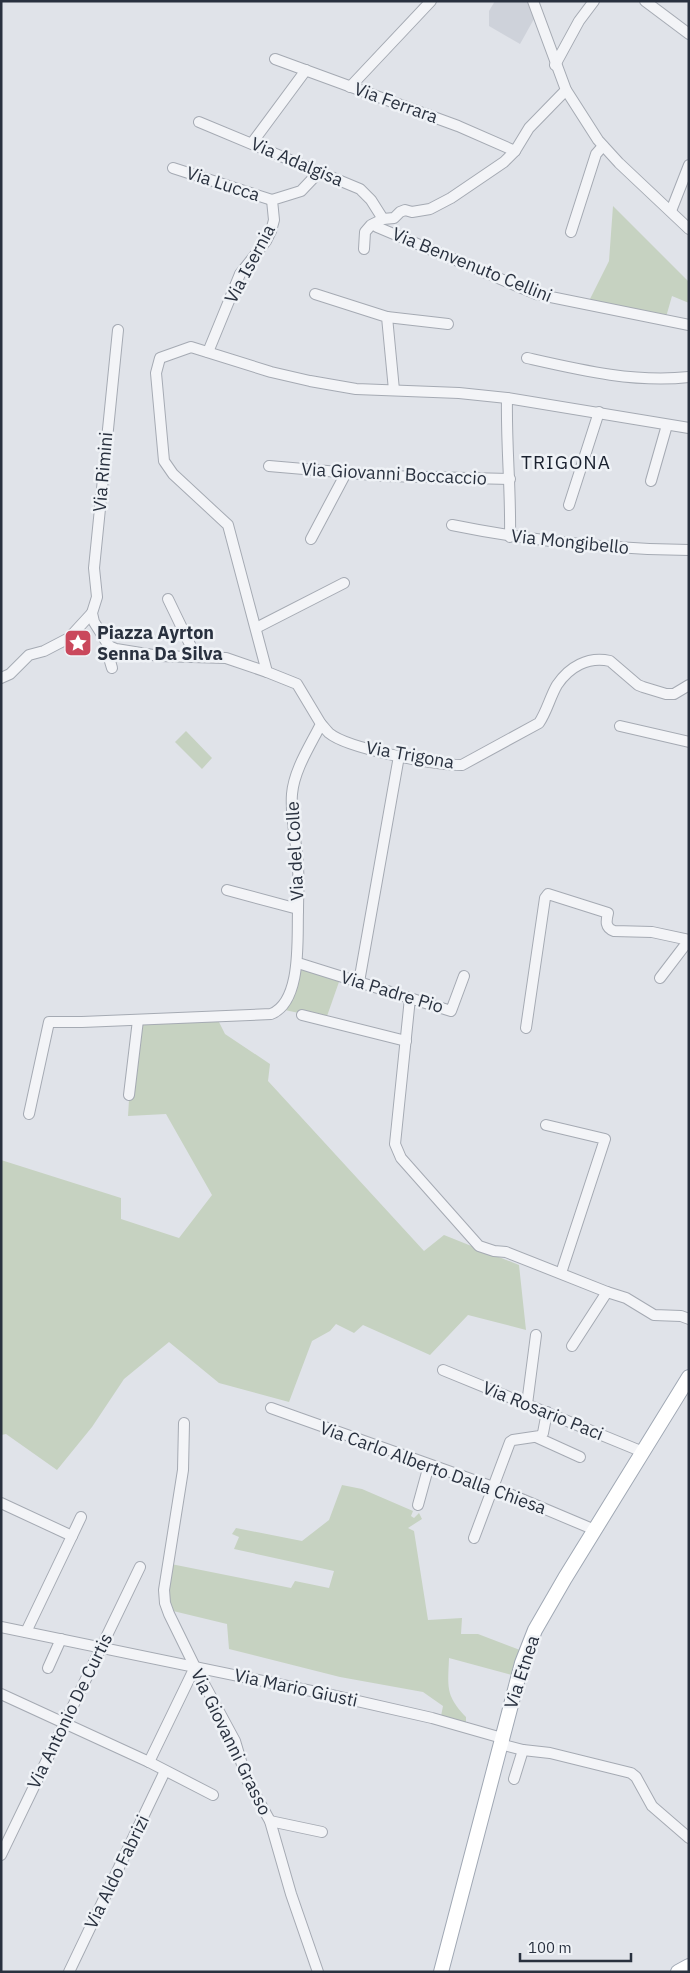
<svg xmlns="http://www.w3.org/2000/svg" width="690" height="1973" font-family="'IBM Plex Sans',sans-serif">
<style>
.built{fill:#ced2da}
.green{fill:#c6d2c1}
.lines{fill:none;stroke-linecap:round;stroke-linejoin:round}
.minor-casing{stroke:#a5aab3;stroke-width:12}
.major-casing{stroke:#a0a8b4;stroke-width:16}
.minor{stroke:#f3f4f7;stroke-width:10}
.major{stroke:#fff;stroke-width:14}
.labels{text-anchor:middle;stroke-width:5;stroke-linejoin:round;paint-order:stroke}
.street-label{font-size:18px;fill:#29313f;stroke:#eff2f6}
.poi-label{font-size:18px;font-weight:bold;fill:#29313f;stroke:#eff2f6;text-anchor:start}
.neighbourhood-label{font-size:19px;letter-spacing:1px;fill:#1b2230;stroke:#eff2f6}
</style>
<rect width="100%" height="100%" fill="#e0e3e9"/>
<path class="built" d="M495 1H527L534 19 520 44 489 26V11Z"/>
<g class="green">
<path d="M613 206 689 282V303L672 296 666 317 588 303 609 261Z"/>
<path d="M186 731 212 758 202 769 175 742Z"/>
<path d="M301 967 340 979 326 1019 285 1010Z"/>
<path d="M218 1020 225 1034 270 1064 268 1081 424 1251 444 1235 519 1265 526 1330 468 1315 430 1355 363 1325 354 1333 336 1324 330 1331 312 1341 289 1402 219 1383 169 1342 124 1379 92 1427 57 1470 6 1434 1 1435V1160L121 1198V1219L179 1238 212 1195 166 1114 128 1116 129 1100H132L143 1023Z"/>
<path d="M342 1485 362 1489 413 1511 411 1516 414 1518 419 1513 422 1519 408 1528 414 1531 428 1620 462 1618 461 1634H478L520 1650 512 1675 449 1658C448 1687 445 1695 466 1717V1723L441 1716 443 1706 423 1692 340 1677 229 1649 227 1624 169 1610 166 1602 171 1564 291 1588 295 1581 329 1588 334 1571 234 1549 239 1537 232 1534 236 1528 302 1541 329 1520Z"/>
</g>
<g class="lines">
<defs>
<g id="minor">
<path d="M533 1 566 90 598 140 619 163 689 229"/>
<path d="M645 1 689 34"/>
<path d="M275 59 458 126 515 151"/>
<path d="M555 65 579 21 594 1"/>
<path d="M350 87 431 1"/>
<path d="M199 122 360 189 371 200 383 219"/>
<path d="M252 143 306 70"/>
<path d="M173 168 272 200"/>
<path d="M671 211 689 165"/>
<path d="M374 224 377 227 536 294 689 325"/>
<path d="M571 232 596 154 603 146"/>
<path d="M364 249 365 232 371 225 383 219 394 218 400 212 405 210 412 212 430 209 451 198 504 162 515 151 529 128 566 90"/>
<path d="M315 294 387 317 394 390"/>
<path d="M387 317 448 324"/>
<path d="M118 330 94 568 97 597 92 613 94 622 109 646 116 649 159 656 226 658 267 672"/>
<path d="M208 352 240 274 266 241 271 231 274 220 272 200 301 191 320 171"/>
<path d="M527 358C580 370 634 383 689 377"/>
<path d="M507 398C506 445 511 490 510 537"/>
<path d="M269 466 385 476 510 479"/>
<path d="M651 481 667 425"/>
<path d="M569 505 599 412"/>
<path d="M452 525C530 541 609 549 689 550"/>
<path d="M311 539 346 473"/>
<path d="M168 599 196 657"/>
<path d="M256 628 344 583"/>
<path d="M109 646 107 651 112 668"/>
<path d="M1 678 10 674 29 655 44 651 69 638 92 613"/>
<path d="M321 724C324 727 326 730 329 733 348 749 436 765 462 765L539 723C547 711 550 697 557 685 569 667 588 656 610 661L638 685 643 687 666 694H674L689 685"/>
<path d="M620 726 689 742"/>
<path d="M227 890 298 909"/>
<path d="M298 963 451 1011 464 976"/>
<path d="M359 982 399 756"/>
<path d="M410 998 395 1144 401 1158 479 1246 494 1251 506 1252 607 1292 626 1298 654 1315 681 1316 689 1319"/>
<path d="M302 1015 406 1041"/>
<path d="M526 1028 545 898 548 894 608 913C606 921 605 928 614 931L652 932 689 940 660 978"/>
<path d="M129 1095 138 1020"/>
<path d="M29 1114 49 1022H82L271 1014C302 1002 297 939 298 912 298 897 299 882 298 866 297 843 290 818 292 794 294 770 310 746 321 724L297 684 267 672 228 525 173 474 164 461 156 373 160 358 191 347 271 372 310 381 356 389 459 393 507 398 689 428"/>
<path d="M546 1125 605 1139 561 1273"/>
<path d="M572 1346 607 1292"/>
<path d="M443 1370 643 1452"/>
<path d="M527 1404 536 1335"/>
<path d="M271 1408 493 1487 595 1530"/>
<path d="M184 1423 183 1470 164 1590 165 1603 169 1614 195 1667 235 1741 246 1778 270 1821 291 1894 318 1972"/>
<path d="M536 1437 580 1457"/>
<path d="M1 1503 72 1536 26 1632"/>
<path d="M418 1505 429 1465"/>
<path d="M72 1536 81 1517"/>
<path d="M474 1538 510 1442 513 1440 540 1436 543 1433 547 1412"/>
<path d="M1 1627 331 1695 432 1718 502 1738"/>
<path d="M48 1668 61 1639"/>
<path d="M1 1694 149 1762 213 1795"/>
<path d="M500 1744 523 1750 550 1753 631 1773 636 1777 652 1806 689 1838"/>
<path d="M149 1762 195 1667"/>
<path d="M514 1779 523 1750"/>
<path d="M270 1821 322 1832"/>
<path d="M1 1855 140 1567"/>
<path d="M69 1972 165 1771"/>
</g>
<g id="major">
<path d="M441 1972 522 1663 535 1630 565 1578 689 1377"/>
<path d="M678 1972 689 1966"/>
</g>
</defs>
<use href="#minor" class="minor-casing"/>
<use href="#major" class="major-casing"/>
<use href="#minor" class="minor"/>
<use href="#major" class="major"/>
</g>
<defs>
<symbol id="sight-square" viewBox="-11 -11 22 22"><rect x="-9" y="-9" width="18" height="18" rx="4" fill="#ca485c" stroke="#eff2f6"/><path d="M0-6L1.8-2.2L6-1.7L2.9 1.2L3.7 5.4L0 3.3L-3.7 5.4L-2.9 1.2L-6-1.7L-1.8-2.2Z" fill="#fff"/></symbol>
</defs>
<g fill-rule="evenodd">
<use href="#sight-square" x="62" y="627" width="32" height="32"/>
</g>
<g class="labels">
<g class="street-label">
<text transform="translate(396 103) rotate(20)" y="6">Via Ferrara</text>
<text transform="translate(297 162) rotate(23)" y="6">Via Adalgisa</text>
<text transform="translate(223 184) rotate(18)" y="6">Via Lucca</text>
<text transform="translate(250 264) rotate(-62)" y="6">Via Isernia</text>
<text transform="translate(472 265) rotate(22)" y="6">Via Benvenuto Cellini</text>
<text transform="translate(103 472) rotate(-85)" y="6">Via Rimini</text>
<text transform="translate(394 474) rotate(3)" y="6">Via Giovanni Boccaccio</text>
<text transform="translate(570 542) rotate(6)" y="6">Via Mongibello</text>
<text transform="translate(410 755) rotate(10)" y="6">Via Trigona</text>
<text transform="translate(295 851) rotate(-93)" y="6">Via del Colle</text>
<text transform="translate(392 992) rotate(17)" y="6">Via Padre Pio</text>
<text transform="translate(543 1411) rotate(22)" y="6">Via Rosario Paci</text>
<text transform="translate(433 1468) rotate(20)" y="6">Via Carlo Alberto Dalla Chiesa</text>
<text transform="translate(522 1672) rotate(-72)" y="6">Via Etnea</text>
<text transform="translate(296 1688) rotate(12)" y="6">Via Mario Giusti</text>
<text transform="translate(70 1711) rotate(-64)" y="6">Via Antonio De Curtis</text>
<text transform="translate(231 1742) rotate(64)" y="6">Via Giovanni Grasso</text>
<text transform="translate(117 1872) rotate(-64)" y="6">Via Aldo Fabrizi</text>
</g>
<g class="poi-label">
<text x="97" y="639">Piazza Ayrton<tspan x="97" dy="21">Senna Da Silva</tspan></text>
</g>
<g class="neighbourhood-label">
<text x="566" y="469">TRIGONA</text>
</g>
</g>
<rect width="690" height="1973" fill="none" stroke="#29313f" stroke-width="5"/>
<path d="M520 1953v8h111v-8" fill="none" stroke="#29313f" stroke-width="2.5"/>
<text x="528" y="1953" font-size="15" fill="#29313f" stroke="#eff2f6" stroke-width="4" paint-order="stroke">100 m</text>
</svg>
